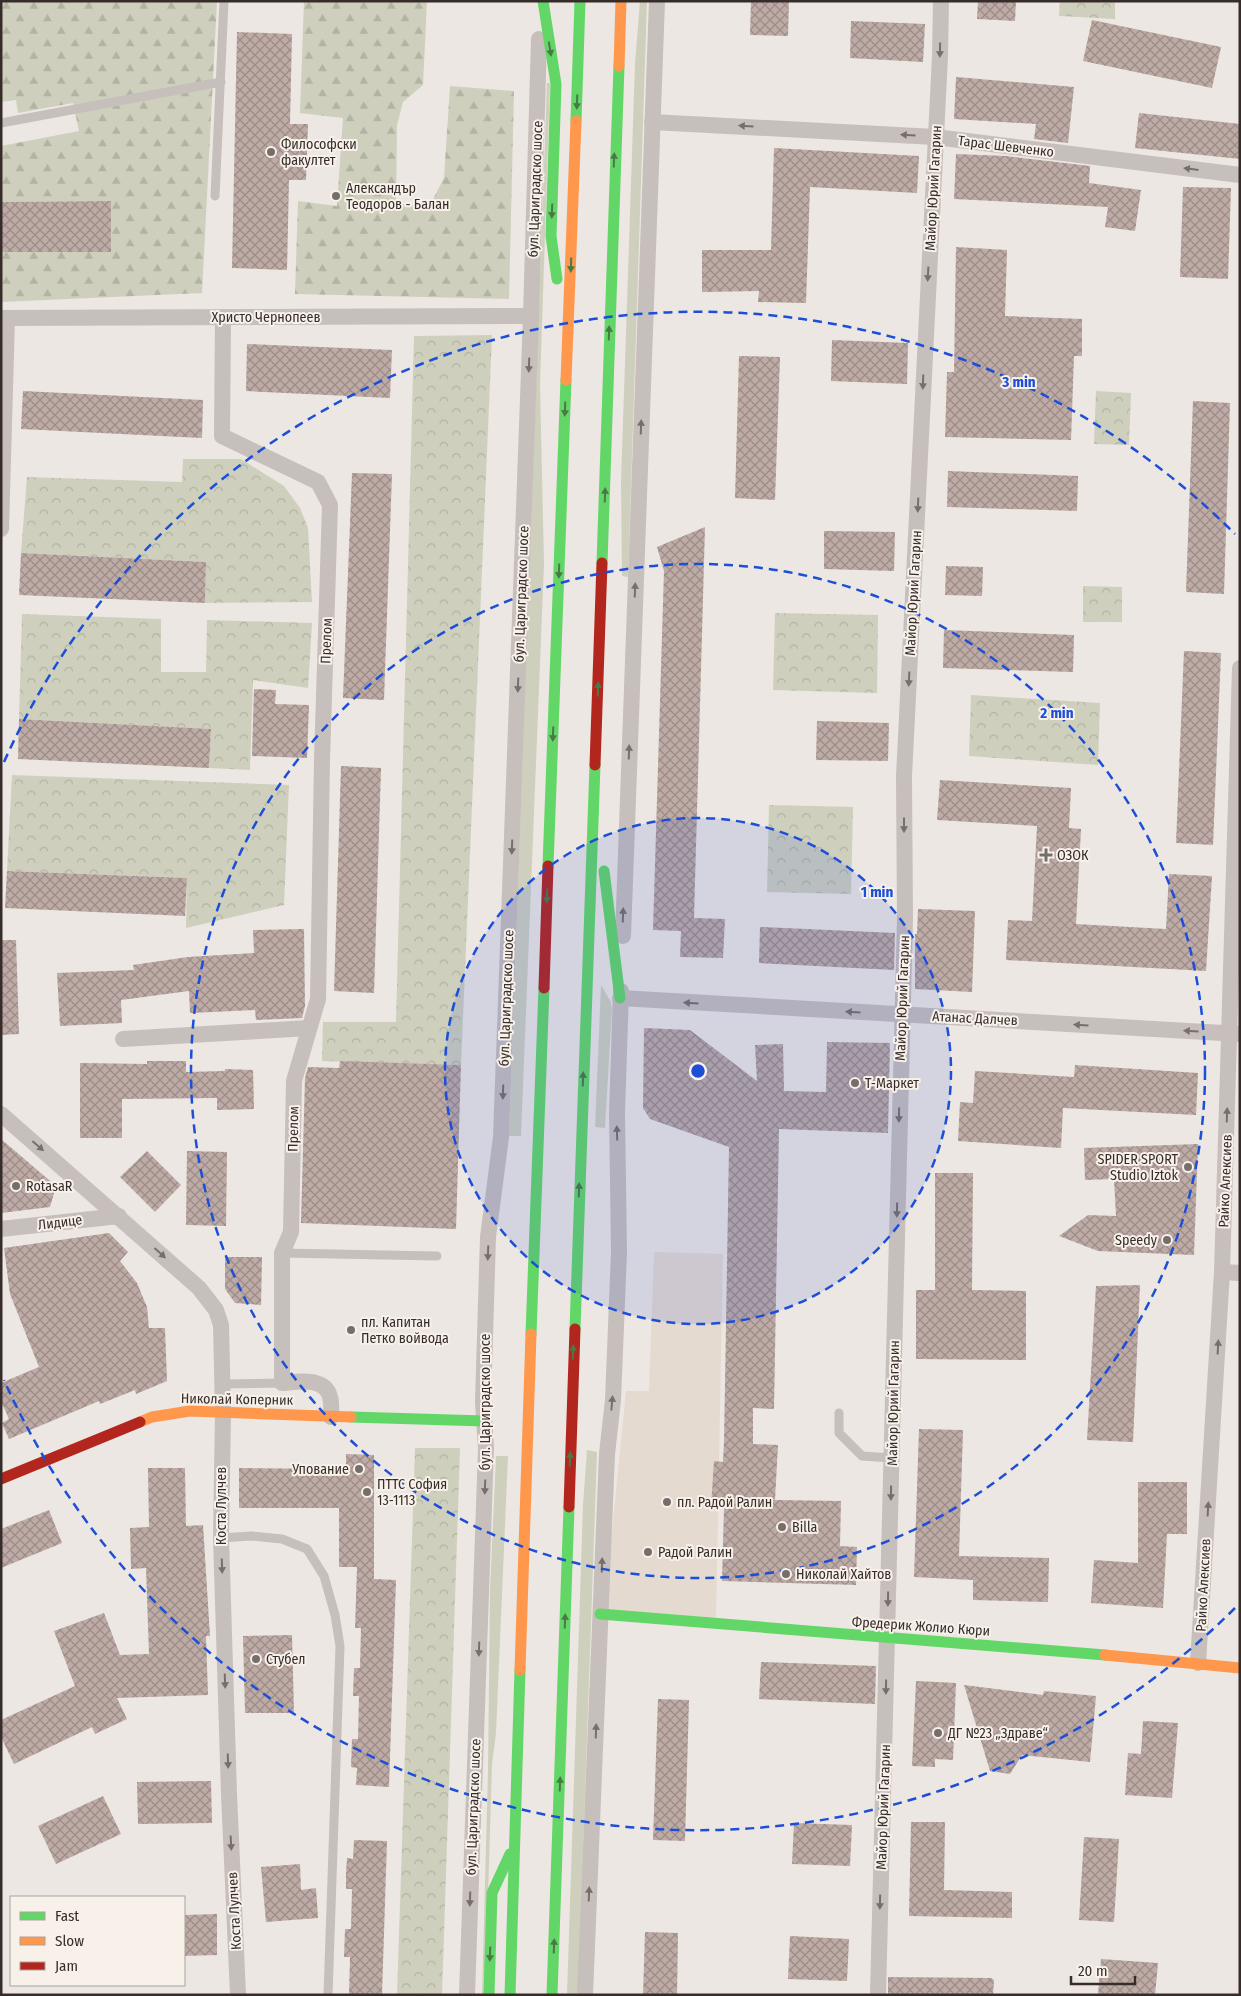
<svg xmlns="http://www.w3.org/2000/svg" width="1241" height="1996" font-family="'Fira Sans Condensed',sans-serif">
<style>
.grass{fill:#ced0bd}
.forest{fill:url(#forest-firs)}
.park{fill:url(#park-crowns)}
.plaza{fill:#e5dad0}
.building{fill:url(#building-cross-hatch)}
.lines{fill:none;stroke-linecap:round;stroke-linejoin:round}
.lane{stroke:#c6bfbb;stroke-width:9}
.street{stroke:#c6bfbb;stroke-width:16}
.fast{stroke:#63d668;stroke-width:11}
.slow{stroke:#ff974d;stroke-width:11}
.jam{stroke:#b3261e;stroke-width:11}
.oneway{fill:#4a7946}
.oneway2{fill:#776f6b}
.ring{fill:none;stroke:#1d4ed8;stroke-width:2.5;stroke-dasharray:9 6}
.poi-dot{fill:#766e6a;stroke:#f8f1ea;stroke-width:2}
.labels{text-anchor:middle;stroke-width:4;stroke-linejoin:round;paint-order:stroke}
.poi-label{font-size:14px;fill:#362d2a;stroke:#f8f1ea;text-anchor:start}
.street-label{font-size:14px;fill:#362d2a;stroke:#f8f1ea}
.centre{fill:#1d4ed8;stroke:#f8f1ea;stroke-width:2.5}
.ring-label{font-size:15px;text-anchor:middle;font-weight:bold;fill:#1d4ed8;stroke:#f8f1ea;stroke-width:4;stroke-linejoin:round;paint-order:stroke}
</style>
<defs>
<pattern id="forest-firs" width="22" height="20" patternUnits="userSpaceOnUse" patternTransform="scale(1.25)"><rect width="22" height="20" fill="#ced0bd"/><path d="M5 1l3.5 6h-7zM16 11l3.5 6h-7z" fill="#b2b3a3"/></pattern>
<pattern id="park-crowns" width="20" height="18" patternUnits="userSpaceOnUse" patternTransform="scale(1.25)"><rect width="20" height="18" fill="#ced0bd"/><path d="M2 6a3 3 0 1 1 6 0M12 15a3 3 0 1 1 6 0" fill="none" stroke="#b2b3a3"/></pattern>
<pattern id="building-cross-hatch" width="8" height="8" patternUnits="userSpaceOnUse" patternTransform="scale(1.25)"><rect width="8" height="8" fill="#beaba6"/><path d="M0 0l8 8M0 8l8-8" fill="none" stroke="#9b8c87"/></pattern>
</defs>
<rect width="100%" height="100%" fill="#ece7e2"/>
<g class="grass">
<path d="M640 1H647L628 577 622 576 621 482 635 64Z"/>
<path d="M547 83H550L540 385 544 564 521 1136H509Z"/>
<path d="M601 985 611 1002 612 1009 605 1128 595 1127Z"/>
<path d="M587 1450 597 1452 578 1995H567L583 1505Z"/>
<path d="M496 1456H508L496 1733 492 1764 485 1995H482L488 1772 490 1590Z"/>
</g>
<g class="forest">
<path d="M1 1H217L202 293 1 302V252L111 251V201L1 202V146L79 131 73 103 18 113 16 100 1 102Z"/>
<path d="M304 1H427L423 85 403 102 397 125 396 203 429 207 444 178 450 86 514 91 509 299 295 294 298 201 337 206 343 118 300 113Z"/>
</g>
<g class="park">
<path d="M1060 1H1115V19L1059 16Z"/>
<path d="M492 335 461 1065 322 1061 323 1022H396L414 336Z"/>
<path d="M1096 391 1131 393 1129 445 1094 444Z"/>
<path d="M183 459H241L284 486 300 508 308 528 312 602 205 603 206 562 21 553 27 477 182 482Z"/>
<path d="M1083 586 1122 587V622H1083Z"/>
<path d="M775 613 878 615 877 693 773 690Z"/>
<path d="M22 614 161 619V672H206L207 620 312 623 308 688 253 680 250 770 209 768 211 729 19 719Z"/>
<path d="M971 695 1100 703 1098 765 969 756Z"/>
<path d="M12 775 289 785 284 905 186 928 187 878 7 871Z"/>
<path d="M769 805 853 807 851 894 767 892Z"/>
<path d="M415 1448H460L442 1995H397Z"/>
</g>
<path class="plaza" d="M654 1252 723 1254 716 1619 604 1612 626 1391H649Z"/>
<g class="building">
<path d="M751 1H789L788 36 750 35Z"/>
<path d="M978 1H1016L1015 21 977 19Z"/>
<path d="M1092 20 1221 47 1212 88 1083 61Z"/>
<path d="M851 21 925 24 923 62 850 58Z"/>
<path d="M237 32 292 34 290 124H308L306 180H289L287 270 232 268Z"/>
<path d="M956 77 1074 87 1068 143 1034 139 1036 124 954 119Z"/>
<path d="M1139 113 1240 124V159L1135 148Z"/>
<path d="M774 148 919 156 917 193 810 187 806 303 758 302 759 291 702 292V250H771Z"/>
<path d="M956 154 1006 156 1090 166 1089 183 1141 190 1135 231 1105 227 1108 207 954 199Z"/>
<path d="M1183 187 1231 188 1228 279 1180 277Z"/>
<path d="M111 201V252H1V202Z"/>
<path d="M956 247 1007 250 1005 316 1082 319V356H1074L1071 440 945 437 947 372H954Z"/>
<path d="M832 340 908 343 907 384 831 381Z"/>
<path d="M247 344 392 350 390 398 246 391Z"/>
<path d="M739 356 780 357 775 500 735 498Z"/>
<path d="M23 391 203 400 202 438 21 429Z"/>
<path d="M1193 401 1230 403 1224 594 1186 592Z"/>
<path d="M948 471 1078 476 1077 511 947 507Z"/>
<path d="M352 473 392 474 384 700 343 698Z"/>
<path d="M705 527 694 918 725 919 723 958 680 957 681 931 653 930 664 571 657 547Z"/>
<path d="M824 531 895 532 894 571 824 569Z"/>
<path d="M21 553 206 562 205 603 19 595Z"/>
<path d="M946 566 983 567 982 596 945 595Z"/>
<path d="M944 630 1074 635 1073 672 943 668Z"/>
<path d="M1184 651 1221 653 1213 845 1176 843Z"/>
<path d="M254 689 276 690 275 704 309 705 307 758 252 756Z"/>
<path d="M19 719 211 729 209 768 18 759Z"/>
<path d="M817 721 889 723 888 761 816 760Z"/>
<path d="M341 766 381 768 374 993 334 991Z"/>
<path d="M940 780 1071 788 1069 828 1081 829 1076 924 1166 929 1169 874 1212 876 1206 971 1006 960 1008 920 1032 921 1037 826 937 820Z"/>
<path d="M7 871 187 878 185 916 5 908Z"/>
<path d="M918 909 975 911 972 992 915 989V934H917Z"/>
<path d="M760 927 895 933 894 970 759 963Z"/>
<path d="M304 929 305 1006 302 1018 256 1020 255 1010 190 1013 189 991 121 1000 122 1023 60 1026 57 973 134 970 133 965 188 957 254 953 253 930Z"/>
<path d="M1 940H16L19 1034 1 1035Z"/>
<path d="M644 1028 690 1030 757 1081 755 1045 783 1044 784 1091 826 1092 827 1042 890 1043 888 1133 779 1129 774 1409 753 1408V1444L778 1445 775 1500 841 1501 840 1546 857 1547 856 1585 722 1581 724 1508 711 1507 714 1461 723 1462 724 1442 729 1147 650 1119 643 1108Z"/>
<path d="M147 1061H186V1072L225 1071V1069L253 1070 254 1109 217 1110V1098L122 1099V1138H80V1063L147 1064Z"/>
<path d="M340 1061 461 1065 456 1229 301 1223 305 1078 308 1067 339 1068Z"/>
<path d="M1075 1065 1198 1073 1196 1115 1063 1108 1061 1148 958 1141 960 1102 973 1103 975 1071 1074 1077Z"/>
<path d="M1 1139 56 1186 50 1207 1 1213Z"/>
<path d="M1198 1144 1194 1255 1098 1251 1059 1236 1088 1215 1116 1216 1114 1179 1085 1180 1084 1148Z"/>
<path d="M147 1151 181 1185 155 1212 120 1177Z"/>
<path d="M187 1151 227 1152 226 1226 186 1225Z"/>
<path d="M935 1173H973L972 1290 1026 1291V1360L916 1359V1290H935Z"/>
<path d="M109 1233 128 1252 120 1261 137 1283 147 1307 149 1328H165L167 1381 136 1394 135 1390 100 1404 99 1401 9 1439 2 1423 9 1419 1 1401V1383L39 1367 10 1294 4 1248Z"/>
<path d="M225 1257H262L261 1305 235 1303 225 1289Z"/>
<path d="M1140 1285 1133 1442 1087 1440 1096 1286Z"/>
<path d="M919 1429 963 1430 959 1556 1049 1558 1048 1602 973 1600V1580L914 1577Z"/>
<path d="M346 1454 374 1455V1579L396 1580 389 1787 356 1785 357 1768 351 1767 352 1739H358L359 1696H353L354 1668H360L361 1628H355L357 1567H339V1508H239V1468L346 1469Z"/>
<path d="M148 1468H185L186 1526 203 1525 210 1636H206L208 1695 117 1698 127 1719 95 1734 92 1727 14 1764 1 1737V1720L75 1686 54 1631 104 1613 120 1655 149 1654 146 1568 131 1569 130 1528 149 1527Z"/>
<path d="M1138 1482H1187V1534H1167L1163 1608 1091 1603 1094 1560 1138 1563Z"/>
<path d="M49 1510 62 1543 1 1568V1529Z"/>
<path d="M292 1635 294 1713H245L243 1636Z"/>
<path d="M761 1662 876 1666 875 1704 759 1699Z"/>
<path d="M916 1681 956 1683 953 1760 935 1759V1767L912 1766Z"/>
<path d="M964 1685 1043 1695 1044 1691 1096 1696 1090 1762 1022 1755 1010 1774 990 1771Z"/>
<path d="M658 1699 689 1700 685 1841 653 1840Z"/>
<path d="M1143 1721 1178 1723 1172 1798 1125 1795 1128 1753 1141 1754Z"/>
<path d="M211 1781 212 1823 138 1824 137 1782Z"/>
<path d="M103 1796 121 1834 56 1864 38 1826Z"/>
<path d="M911 1822H945L944 1890 1012 1892V1918L909 1916Z"/>
<path d="M794 1823 852 1825 850 1866 792 1864Z"/>
<path d="M1084 1837 1119 1839 1114 1922 1079 1920Z"/>
<path d="M354 1840 387 1841 382 1995H349L350 1957H344L345 1929H351L352 1889H346V1874L347 1858 353 1859Z"/>
<path d="M300 1864 301 1890 316 1888 318 1918 266 1922 261 1867Z"/>
<path d="M217 1914V1955L184 1956V1915Z"/>
<path d="M645 1932 678 1933 677 1995H643Z"/>
<path d="M790 1936 849 1939 847 1981 788 1979Z"/>
<path d="M1101 1959 1158 1963 1155 1995H1098Z"/>
<path d="M888 1977 991 1978 994 1980 993 1995H888Z"/>
</g>
<g class="lines">
<g class="lane">
<path d="M1 123 221 82"/>
<path d="M215 196 224 1"/>
<path d="M282 1253 437 1256"/>
<path d="M222 1384 282 1383"/>
<path d="M839 1413V1433L862 1456 892 1458"/>
<path d="M221 1538 251 1536 282 1539 307 1549 324 1576 335 1615 340 1646 328 1995"/>
</g>
<g class="street">
<path d="M652 122 935 137 1240 175"/>
<path d="M223 317 222 436 318 482 330 505 322 760 318 999 294 1081 291 1232 282 1253V1383C297 1382 325 1376 330 1397 332 1403 331 1410 331 1417"/>
<path d="M1 318 531 316"/>
<path d="M1 529 7 318"/>
<path d="M623 936 657 1"/>
<path d="M620 998 1240 1034"/>
<path d="M123 1039 309 1028"/>
<path d="M1 1114 199 1288 216 1310 221 1325 223 1412 221 1538 229 1794 238 1995"/>
<path d="M1 1229 119 1216"/>
<path d="M1222 1272 1240 1273"/>
<path d="M1198 1663 1222 1272 1240 668"/>
<path d="M467 1995 486 1448 483 1402 488 1237 501 1137 531 316 539 39"/>
<path d="M585 1995 607 1454 613 1400 619 1252 617 1113 621 991"/>
<path d="M878 1995 905 919 904 776 940 56 941 1"/>
</g>
<g class="fast">
<path d="M543 1 556 84 551 236 557 279"/>
<path d="M576 121 580 1"/>
<path d="M602 563 619 66"/>
<path d="M548 866 566 380"/>
<path d="M604 871 620 998"/>
<path d="M575 1329 595 765"/>
<path d="M531 1334 544 988"/>
<path d="M351 1417 485 1421"/>
<path d="M600 1614 1105 1655"/>
<path d="M489 1995 492 1893 510 1854"/>
<path d="M510 1995 520 1670"/>
<path d="M552 1995 569 1507"/>
</g>
<g class="slow">
<path d="M619 66 621 1"/>
<path d="M566 380 576 121"/>
<path d="M140 1422 152 1417 190 1411 351 1417"/>
<path d="M1105 1655 1240 1668"/>
<path d="M520 1670 531 1334"/>
</g>
<g class="jam">
<path d="M595 765 602 563"/>
<path d="M544 988 548 866"/>
<path d="M1 1479 140 1422"/>
<path d="M569 1507 575 1329"/>
</g>
</g>
<defs><path id="oneway-solid" d="M-6-.8H1V-3.2L6.5 0L1 3.2V.8H-6Z" transform="scale(1.25)"/></defs>
<g class="oneway">
<use href="#oneway-solid" transform="translate(550 49) rotate(81)"/>
<use href="#oneway-solid" transform="translate(577 102) rotate(92)"/>
<use href="#oneway-solid" transform="translate(614 160) rotate(-88)"/>
<use href="#oneway-solid" transform="translate(552 211) rotate(92)"/>
<use href="#oneway-solid" transform="translate(571 265) rotate(92)"/>
<use href="#oneway-solid" transform="translate(609 333) rotate(-88)"/>
<use href="#oneway-solid" transform="translate(565 409) rotate(92)"/>
<use href="#oneway-solid" transform="translate(605 495) rotate(-88)"/>
<use href="#oneway-solid" transform="translate(559 571) rotate(92)"/>
<use href="#oneway-solid" transform="translate(598 689) rotate(-88)"/>
<use href="#oneway-solid" transform="translate(553 734) rotate(92)"/>
<use href="#oneway-solid" transform="translate(547 896) rotate(92)"/>
<use href="#oneway-solid" transform="translate(583 1079) rotate(-88)"/>
<use href="#oneway-solid" transform="translate(579 1190) rotate(-88)"/>
<use href="#oneway-solid" transform="translate(573 1352) rotate(-88)"/>
<use href="#oneway-solid" transform="translate(570 1459) rotate(-88)"/>
<use href="#oneway-solid" transform="translate(565 1621) rotate(-88)"/>
<use href="#oneway-solid" transform="translate(560 1784) rotate(-88)"/>
<use href="#oneway-solid" transform="translate(554 1946) rotate(-88)"/>
<use href="#oneway-solid" transform="translate(490 1954) rotate(92)"/>
</g>
<g class="oneway2">
<use href="#oneway-solid" transform="translate(940 50) rotate(91)"/>
<use href="#oneway-solid" transform="translate(746 126) rotate(-177)"/>
<use href="#oneway-solid" transform="translate(908 135) rotate(-177)"/>
<use href="#oneway-solid" transform="translate(1191 169) rotate(-173)"/>
<use href="#oneway-solid" transform="translate(928 274) rotate(93)"/>
<use href="#oneway-solid" transform="translate(529 365) rotate(92)"/>
<use href="#oneway-solid" transform="translate(923 382) rotate(92)"/>
<use href="#oneway-solid" transform="translate(641 427) rotate(-88)"/>
<use href="#oneway-solid" transform="translate(918 505) rotate(92)"/>
<use href="#oneway-solid" transform="translate(635 590) rotate(-88)"/>
<use href="#oneway-solid" transform="translate(909 679) rotate(93)"/>
<use href="#oneway-solid" transform="translate(518 685) rotate(92)"/>
<use href="#oneway-solid" transform="translate(629 752) rotate(-88)"/>
<use href="#oneway-solid" transform="translate(904 825) rotate(90)"/>
<use href="#oneway-solid" transform="translate(512 847) rotate(92)"/>
<use href="#oneway-solid" transform="translate(623 915) rotate(-88)"/>
<use href="#oneway-solid" transform="translate(691 1003) rotate(-177)"/>
<use href="#oneway-solid" transform="translate(853 1012) rotate(-177)"/>
<use href="#oneway-solid" transform="translate(1081 1025) rotate(-177)"/>
<use href="#oneway-solid" transform="translate(1191 1031) rotate(-177)"/>
<use href="#oneway-solid" transform="translate(503 1092) rotate(92)"/>
<use href="#oneway-solid" transform="translate(899 1115) rotate(91)"/>
<use href="#oneway-solid" transform="translate(1227 1115) rotate(-88)"/>
<use href="#oneway-solid" transform="translate(617 1133) rotate(-92)"/>
<use href="#oneway-solid" transform="translate(38 1146) rotate(41)"/>
<use href="#oneway-solid" transform="translate(897 1210) rotate(91)"/>
<use href="#oneway-solid" transform="translate(160 1253) rotate(42)"/>
<use href="#oneway-solid" transform="translate(488 1253) rotate(92)"/>
<use href="#oneway-solid" transform="translate(1218 1347) rotate(-87)"/>
<use href="#oneway-solid" transform="translate(612 1403) rotate(-85)"/>
<use href="#oneway-solid" transform="translate(485 1487) rotate(92)"/>
<use href="#oneway-solid" transform="translate(891 1493) rotate(91)"/>
<use href="#oneway-solid" transform="translate(1208 1509) rotate(-87)"/>
<use href="#oneway-solid" transform="translate(602 1565) rotate(-88)"/>
<use href="#oneway-solid" transform="translate(222 1566) rotate(88)"/>
<use href="#oneway-solid" transform="translate(888 1599) rotate(91)"/>
<use href="#oneway-solid" transform="translate(479 1649) rotate(92)"/>
<use href="#oneway-solid" transform="translate(225 1681) rotate(88)"/>
<use href="#oneway-solid" transform="translate(886 1687) rotate(91)"/>
<use href="#oneway-solid" transform="translate(596 1731) rotate(-88)"/>
<use href="#oneway-solid" transform="translate(228 1761) rotate(88)"/>
<use href="#oneway-solid" transform="translate(231 1843) rotate(87)"/>
<use href="#oneway-solid" transform="translate(589 1894) rotate(-88)"/>
<use href="#oneway-solid" transform="translate(470 1899) rotate(92)"/>
<use href="#oneway-solid" transform="translate(880 1902) rotate(91)"/>
</g>
<circle cx="698" cy="1071" r="253" fill="#1d4ed8" fill-opacity=".12"/>
<g class="ring">
<circle cx="698" cy="1071" r="253"/>
<circle cx="698" cy="1071" r="507"/>
<path d="M1235 1608A760 760 0 0 1 4 1380M4 762A760 760 0 0 1 1235 534"/>
</g>
<g class="poi-dot">
<circle cx="271" cy="152" r="5"/>
<circle cx="336" cy="196" r="5"/>
<path d="M1043.5 847.5h5v5h5v5h-5v5h-5v-5h-5v-5h5z"/>
<circle cx="855" cy="1083" r="5"/>
<circle cx="1188" cy="1167" r="5"/>
<circle cx="16" cy="1186" r="5"/>
<circle cx="1167" cy="1240" r="5"/>
<circle cx="351" cy="1330" r="5"/>
<circle cx="359" cy="1469" r="5"/>
<circle cx="367" cy="1492" r="5"/>
<circle cx="667" cy="1502" r="5"/>
<circle cx="782" cy="1527" r="5"/>
<circle cx="648" cy="1552" r="5"/>
<circle cx="786" cy="1574" r="5"/>
<circle cx="256" cy="1659" r="5"/>
<circle cx="938" cy="1733" r="5"/>
</g>
<g class="labels">
<g class="poi-label">
<text x="281" y="149">Философски<tspan x="281" dy="16">факултет</tspan></text>
<text x="346" y="193">Александър<tspan x="346" dy="16">Теодоров - Балан</tspan></text>
<text x="1057" y="860">ОЗОК</text>
<text x="865" y="1088">Т-Маркет</text>
<text x="1178" y="1164" text-anchor="end">SPIDER SPORT<tspan x="1178" dy="16">Studio Iztok</tspan></text>
<text x="26" y="1191">RotasaR</text>
<text x="1157" y="1245" text-anchor="end">Speedy</text>
<text x="361" y="1327">пл. Капитан<tspan x="361" dy="16">Петко войвода</tspan></text>
<text x="349" y="1474" text-anchor="end">Упование</text>
<text x="377" y="1489">ПТТС София<tspan x="377" dy="16">13-1113</tspan></text>
<text x="677" y="1507">пл. Радой Ралин</text>
<text x="792" y="1532">Billa</text>
<text x="658" y="1557">Радой Ралин</text>
<text x="796" y="1579">Николай Хайтов</text>
<text x="266" y="1664">Стубел</text>
<text x="948" y="1738">ДГ №23 „Здраве“</text>
</g>
<g class="street-label">
<text transform="translate(1006 146) rotate(7)" y="5">Тарас Шевченко</text>
<text transform="translate(933 188) rotate(-87)" y="5">Майор Юрий Гагарин</text>
<text transform="translate(535 189) rotate(-88)" y="5">бул. Цариградско шосе</text>
<text x="266" y="322">Христо Чернопеев</text>
<text transform="translate(913 593) rotate(-87)" y="5">Майор Юрий Гагарин</text>
<text transform="translate(521 594) rotate(-88)" y="5">бул. Цариградско шосе</text>
<text transform="translate(326 641) rotate(-88)" y="5">Прелом</text>
<text transform="translate(506 998) rotate(-88)" y="5">бул. Цариградско шосе</text>
<text transform="translate(902 998) rotate(-88)" y="5">Майор Юрий Гагарин</text>
<text transform="translate(975 1018) rotate(3)" y="5">Атанас Далчев</text>
<text transform="translate(293 1129) rotate(-89)" y="5">Прелом</text>
<text transform="translate(1225 1181) rotate(-88)" y="5">Райко Алексиев</text>
<text transform="translate(60 1222) rotate(-7)" y="5">Лидице</text>
<text transform="translate(237 1399) rotate(1)" y="5">Николай Коперник</text>
<text transform="translate(485 1402) rotate(-90)" y="5">бул. Цариградско шосе</text>
<text transform="translate(893 1403) rotate(-89)" y="5">Майор Юрий Гагарин</text>
<text transform="translate(221 1506) rotate(-90)" y="5">Коста Лулчев</text>
<text transform="translate(1203 1585) rotate(-87)" y="5">Райко Алексиев</text>
<text transform="translate(921 1626) rotate(4)" y="5">Фредерик Жолио Кюри</text>
<text transform="translate(473 1807) rotate(-88)" y="5">бул. Цариградско шосе</text>
<text transform="translate(883 1807) rotate(-88)" y="5">Майор Юрий Гагарин</text>
<text transform="translate(234 1911) rotate(-93)" y="5">Коста Лулчев</text>
</g>
</g>
<circle cx="698" cy="1071" r="8" class="centre"/>
<g class="ring-label">
<text x="1019" y="387">3 min</text>
<text x="1057" y="718">2 min</text>
<text x="877" y="897">1 min</text>
</g>
<rect width="1241" height="1996" fill="none" stroke="#362d2a" stroke-width="5"/>
<rect x="10" y="1896" width="175" height="90" fill="#f8f1ea" stroke="#aaa39d"/>
<rect x="20" y="1912" width="25" height="8" fill="#63d668" stroke="#aaa39d"/>
<text x="55" y="1921" font-size="15" fill="#362d2a">Fast</text>
<rect x="20" y="1937" width="25" height="8" fill="#ff974d" stroke="#aaa39d"/>
<text x="55" y="1946" font-size="15" fill="#362d2a">Slow</text>
<rect x="20" y="1962" width="25" height="8" fill="#b3261e" stroke="#aaa39d"/>
<text x="55" y="1971" font-size="15" fill="#362d2a">Jam</text>
<path d="M1071 1976v8h64v-8" fill="none" stroke="#362d2a" stroke-width="2.5"/>
<text x="1078" y="1976" font-size="15" fill="#362d2a" stroke="#f8f1ea" stroke-width="4" paint-order="stroke">20 m</text>
</svg>
